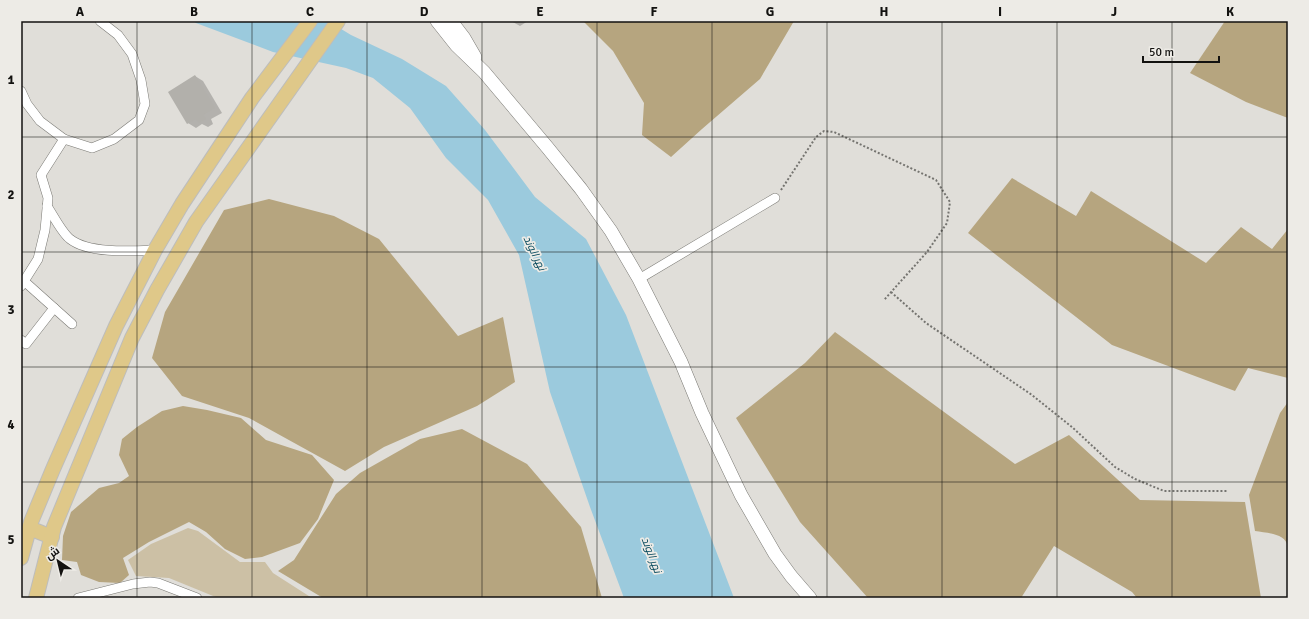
<svg xmlns="http://www.w3.org/2000/svg" width="1309" height="619" font-family="Signika,Cairo,sans-serif">
<style>
.green{fill:#ccc0a5}
.forest{fill:#b6a57f}
.water{fill:#9bcadd}
.shadow{fill:#0003}
.building{fill:#b2b0ab}
.lines{fill:none;stroke-linecap:round;stroke-linejoin:round}
.street-casing{stroke:#7b7a75;stroke-width:10}
.secondary-casing{stroke:#7b7a75;stroke-width:14}
.primary-casing{stroke:#bdbdbc;stroke-width:16}
.path{stroke:#757470;stroke-width:2;stroke-dasharray:2 2;stroke-linecap:butt}
.street{stroke:#fff;stroke-width:9}
.secondary{stroke:#fff;stroke-width:13}
.primary{stroke:#dfc889;stroke-width:14}
.grid{fill:none;stroke:#131210;stroke-width:1;stroke-opacity:0.55}
.labels{text-anchor:middle;stroke-width:3.5;stroke-linejoin:round;paint-order:stroke}
.water-label{font-size:11px;font-style:italic;fill:#004559;stroke:#edebe6}
.neatline{fill:none;stroke:#131210;stroke-width:1.5}
.grid-label{font-size:13px;text-anchor:middle;font-weight:bold;fill:#131210}
</style>
<rect width="100%" height="100%" fill="#e0ded9"/>
<path class="green" d="M188 528 198 531 240 562H265L273 573 312 598H218L169 578 136 576 128 560 151 544Z"/>
<g class="forest">
<path d="M583 21H794L760 79 702 129 671 157 642 135 644 103 613 51Z"/>
<path d="M1225 21H1288V118L1246 102 1190 73Z"/>
<path d="M1012 178 1076 216 1091 191 1206 263 1241 227 1272 249 1288 229V378L1248 368 1235 391 1112 345 968 233Z"/>
<path d="M269 199 334 216 379 239 458 336 503 317 515 382 477 406 384 447 345 471 249 418 182 396 152 358 165 312 224 210Z"/>
<path d="M835 332 1015 464 1069 435 1140 500 1245 502 1261 598H1137L1132 592 1054 546 1021 598H868L800 522 736 418 805 363Z"/>
<path d="M1288 402V547C1286 533 1267 533 1255 531L1249 495 1280 413Z"/>
<path d="M183 406 207 410 241 418 266 440 312 455 334 480 318 519 300 543 262 557 245 559 225 549 206 532 189 522 149 542 123 558 129 575 120 583 99 582 81 575 77 562 62 560 63 536 71 512 99 488 119 483 129 476 119 455 122 439 137 427 162 411Z"/>
<path d="M462 429 527 464 581 527 602 598H323L278 571 294 560 336 494 360 473 420 439Z"/>
</g>
<path class="water" d="M193 21H328L351 35 402 59 446 86 485 130 535 197 586 239 626 315 734 598H624L590 507 550 392 519 255 488 200 446 158 410 108 373 78 346 68 273 52 196 23Z"/>
<g class="shadow">
<path d="M511 21H528L520 26Z"/>
<path d="M195 76 203 81 222 113 211 119 213 124 208 127 202 124 196 128 188 123Z"/>
</g>
<path class="building" d="M195 75 215 108 203 115 206 119 199 123 196 119 187 124 168 92Z"/>
<g class="lines">
<defs>
<g id="street">
<path d="M21 91 27 104 40 121 64 139 92 148 114 139 139 120 145 104 141 80 132 54 118 35 100 21"/>
<path d="M47 206C53 215 62 233 70 239 89 254 132 251 155 250"/>
<path d="M639 279 775 198"/>
<path d="M24 281 72 324"/>
<path d="M21 286 38 259 45 230 48 198 41 175 64 139"/>
<path d="M21 340 26 344 54 308"/>
<path d="M78 598 133 584 150 582 158 583 197 598"/>
</g>
<g id="secondary">
<path d="M437 21 456 45 484 72 547 147 581 189 611 231 639 279 681 362 702 413 741 495 775 554 791 576 810 598"/>
<path d="M451 21 464 38 475 57"/>
</g>
<g id="primary">
<path d="M29 528 52 537"/>
<path d="M21 558 31 522 53 469 116 326 155 250 182 204 252 98 310 21"/>
<path d="M36 598 54 527 132 338 157 290 196 222 338 21"/>
</g>
</defs>
<use href="#street" class="street-casing"/>
<use href="#secondary" class="secondary-casing"/>
<use href="#primary" class="primary-casing"/>
<g class="path">
<path d="M781 190 816 137 824 131 834 132 936 180 950 202 947 223 927 252 884 300"/>
<path d="M891 292 926 323 1032 395 1072 427 1115 467 1135 479 1164 491H1227"/>
</g>
<use href="#street" class="street"/>
<use href="#secondary" class="secondary"/>
<use href="#primary" class="primary"/>
</g>
<path class="grid" d="M137 21V598M252 21V598M367 21V598M482 21V598M597 21V598M712 21V598M827 21V598M942 21V598M1057 21V598M1172 21V598M21 137H1288M21 252H1288M21 367H1288M21 482H1288"/>
<g class="labels">
<g class="water-label">
<text transform="translate(535 253) rotate(64)" y="4">نهر الوند</text>
<text transform="translate(652 555) rotate(69)" y="4">نهر الوند</text>
</g>
</g>
<rect width="1309" height="619" fill="none" stroke="#edebe6" stroke-width="44"/>
<g transform="translate(58 561) rotate(325)" stroke="#edebe6" stroke-width="3" paint-order="stroke">
<path d="M0-3L7 15L0 10L-7 15Z" fill="#131210"/>
<text y="-6" font-size="11" font-weight="bold" text-anchor="middle" fill="#131210">ش</text>
</g>
<path d="M1143 56v6h76v-6" fill="none" stroke="#131210" stroke-width="2"/>
<text x="1149" y="56" font-size="12" fill="#131210" stroke="#edebe6" stroke-width="3" paint-order="stroke">50 m</text>
<rect x="22" y="22" width="1265" height="575" class="neatline"/>
<g class="grid-label">
<text x="80" y="16">A</text>
<text x="194" y="16">B</text>
<text x="310" y="16">C</text>
<text x="424" y="16">D</text>
<text x="540" y="16">E</text>
<text x="654" y="16">F</text>
<text x="770" y="16">G</text>
<text x="884" y="16">H</text>
<text x="1000" y="16">I</text>
<text x="1114" y="16">J</text>
<text x="1230" y="16">K</text>
<text x="11" y="84">1</text>
<text x="11" y="199">2</text>
<text x="11" y="314">3</text>
<text x="11" y="429">4</text>
<text x="11" y="544">5</text>
</g>
</svg>
